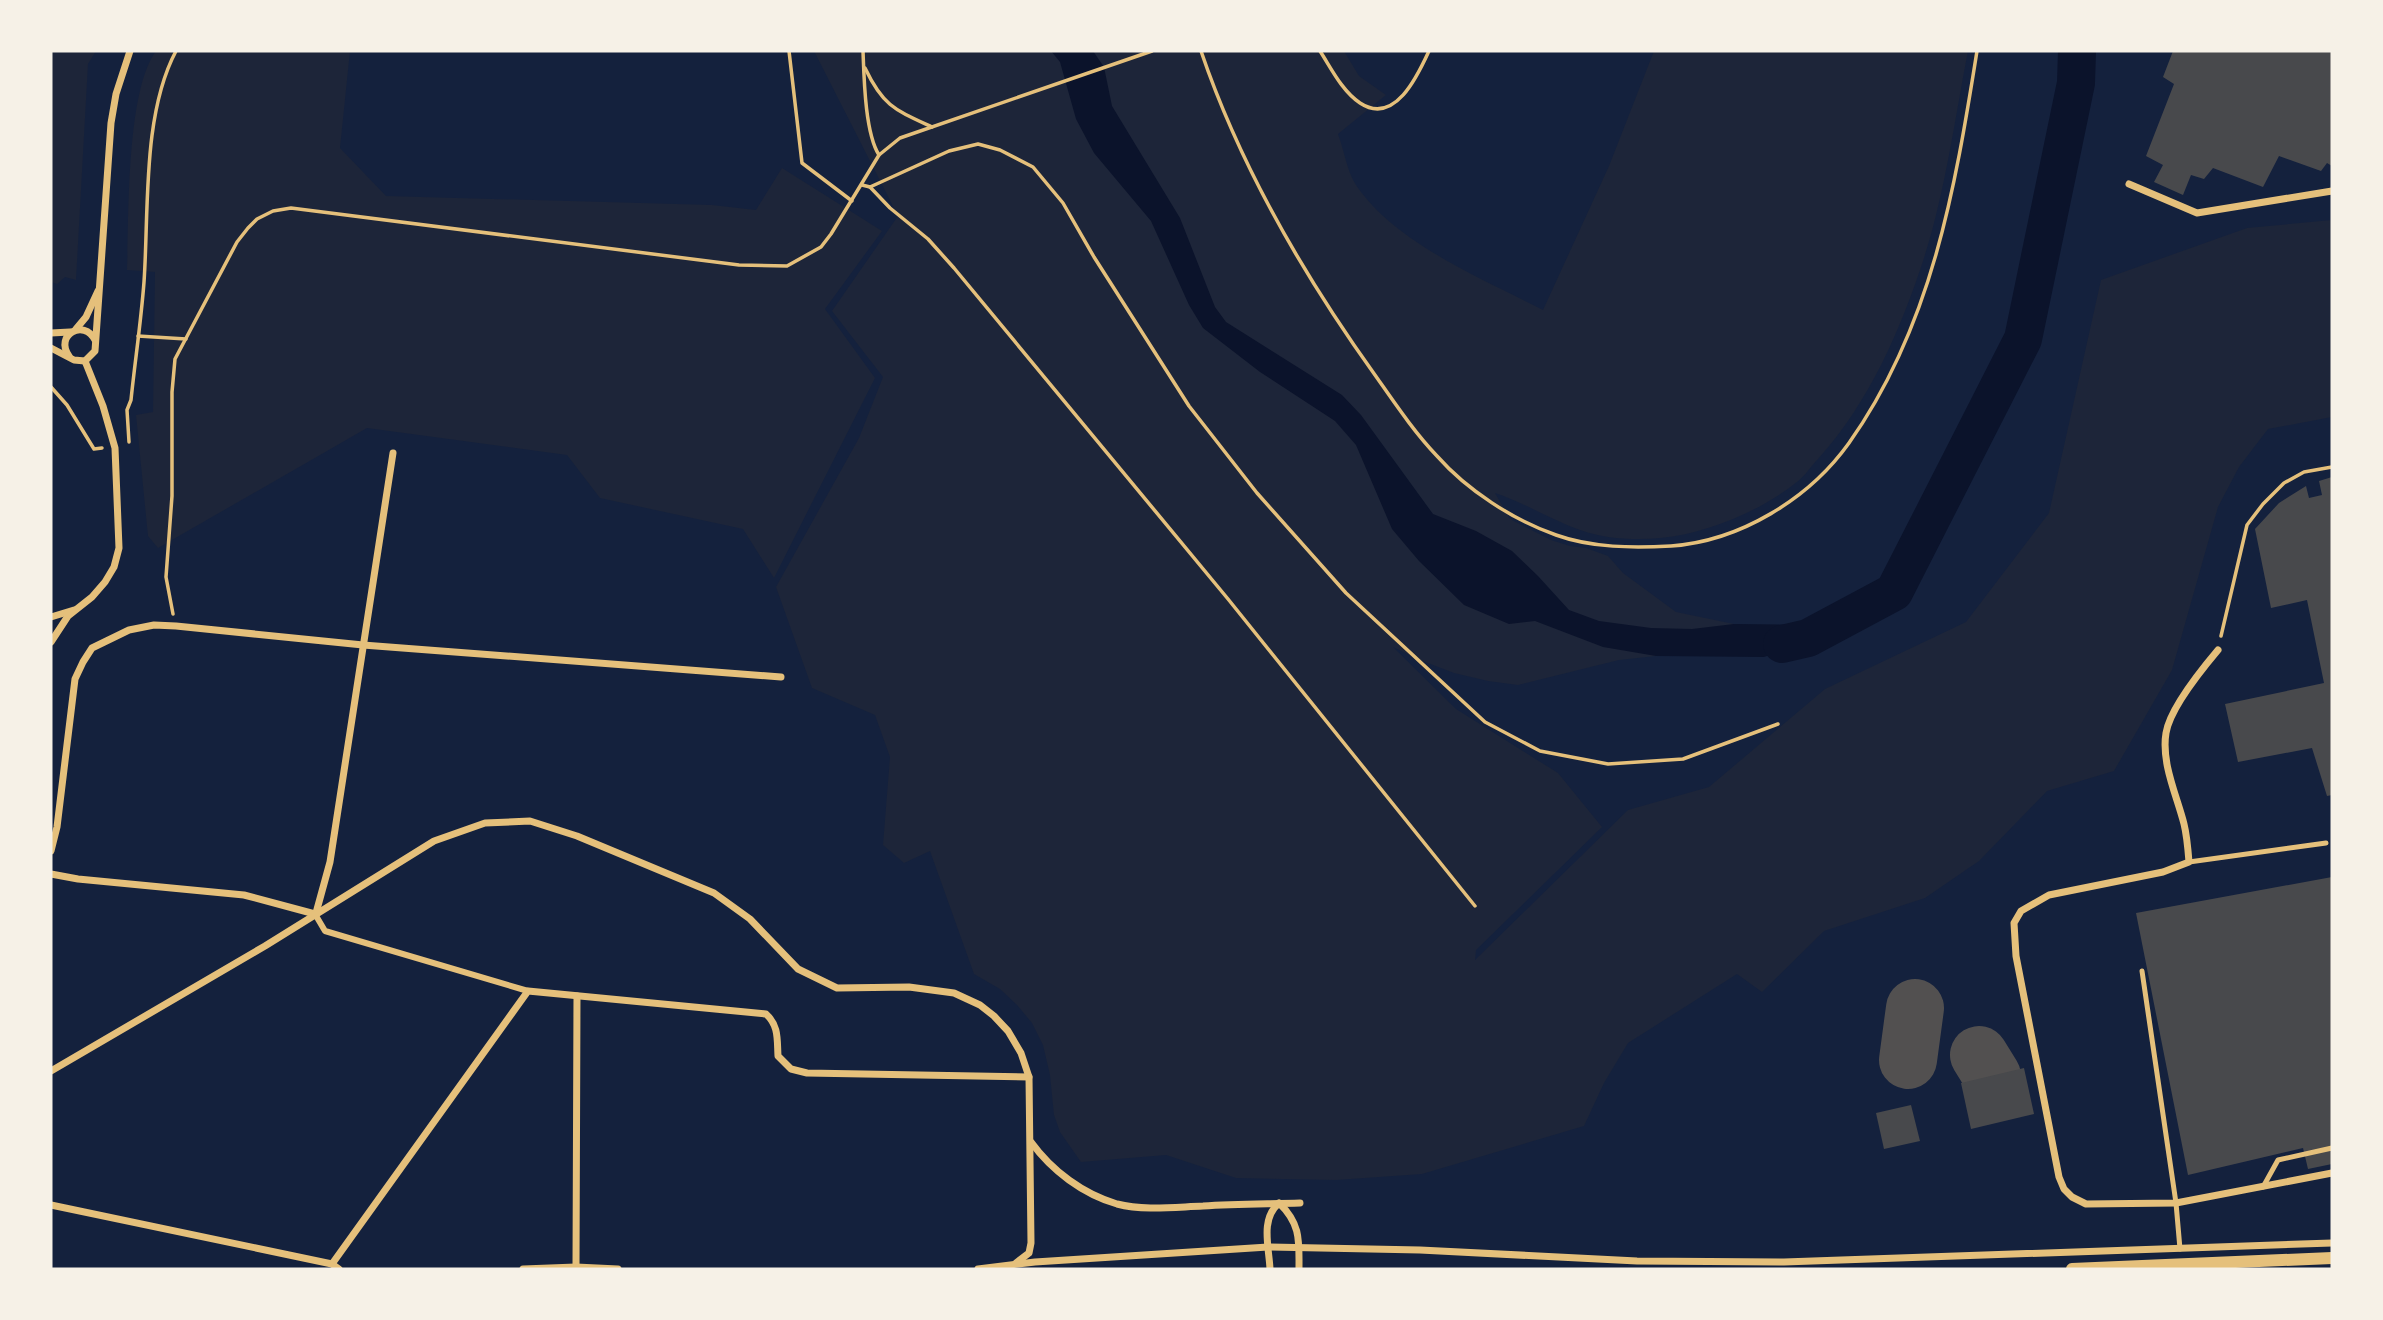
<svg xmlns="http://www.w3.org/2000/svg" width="2383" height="1320" font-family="Roboto,sans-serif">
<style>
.green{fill:#1d2539}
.water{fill:#0b132b}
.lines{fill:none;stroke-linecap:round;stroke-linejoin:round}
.river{stroke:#0b132b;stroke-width:38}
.taxiway{stroke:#525050;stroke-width:58}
.building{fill:#48494c}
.path{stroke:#e5c07b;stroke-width:3.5}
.service{stroke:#e5c07b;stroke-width:5}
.pedestrian{stroke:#e5c07b;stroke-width:6}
.minor{stroke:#e5c07b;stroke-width:7}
.tertiary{stroke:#e5c07b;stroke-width:12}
</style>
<rect width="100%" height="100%" fill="#14213d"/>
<g class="green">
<path d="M51 51H96L88 64 76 280 65 277 57 284 51 282Z"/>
<path d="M156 51H350L340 148 386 196 712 205 756 210 782 168 882 231 825 309 875 378 774 578 743 529 600 498 567 455 367 428 158 548 148 536 136 415 153 412 155 272 127 270C129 218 126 91 156 51Z"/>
<path d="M814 51H1344L1359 76 1386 95 1338 134C1344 150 1347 171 1356 185 1395 243 1483 279 1543 310L1609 166 1654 51H1968C1955 118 1945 193 1924 258 1901 329 1869 403 1818 459 1811 466 1805 476 1797 482 1778 497 1755 510 1733 519 1692 536 1652 543 1608 537 1567 531 1534 506 1495 493L1510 519 1551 540 1570 546 1586 548 1608 556 1623 573 1676 612 1734 624 1656 656 1619 660 1518 685 1488 681 1454 673 1420 660 1393 647 1456 709 1558 773 1602 827 1476 950 1475 960 1628 810 1709 787 1825 689 1966 622 2049 513 2101 280 2247 228 2332 220V417L2268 429 2239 467 2218 507 2172 670 2114 771 2047 791 1979 861 1925 898 1824 931 1762 992 1737 974 1628 1043 1604 1083 1584 1126 1422 1174 1336 1180 1236 1178 1166 1155 1081 1162 1060 1132 1054 1115 1050 1075 1043 1045 1032 1023 1017 1005 1000 989 974 974 930 851 904 863 883 845 890 757 875 715 812 688 776 587 859 438 883 377 832 311 898 216Z"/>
</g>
<path class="water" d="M1051 51H1093L1104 67 1112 106 1180 218 1215 307 1226 322 1342 395 1361 415 1433 514 1476 531 1512 551 1538 576 1569 610 1599 621 1651 628 1692 629 1734 624 1813 625 1838 621 1804 644 1764 657 1656 656 1603 647 1535 621 1509 624 1464 605 1419 561 1392 529 1356 445 1335 421 1260 372 1203 328 1189 305 1151 221 1094 153 1076 119 1060 62Z"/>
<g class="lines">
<path class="river" d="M1782 644 1808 638 1894 592 2023 339 2076 83 2077 51"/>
<g class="taxiway">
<path d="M1979 1055 1992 1076"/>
<path d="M1908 1060 1915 1008"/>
</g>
</g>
<g class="building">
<path d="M2173 51H2332V166L2327 163 2321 171 2279 156 2263 187 2213 168 2204 179 2191 175 2183 195 2154 182 2163 165 2146 156 2174 84 2163 77Z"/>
<path d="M2332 477V795L2327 796 2312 748 2238 762 2225 704 2324 683 2307 600 2271 608 2255 529 2279 503 2306 486 2309 498 2322 495 2319 481Z"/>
<path d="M2332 877V1164L2308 1169 2303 1148 2188 1175 2136 913Z"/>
<path d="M2024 1068 2034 1114 1971 1129 1961 1083Z"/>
<path d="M1911 1105 1920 1141 1884 1149 1876 1113Z"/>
</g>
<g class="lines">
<g class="path">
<path d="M789 51 802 163 852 201"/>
<path d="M863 51C864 78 865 133 879 155"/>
<path d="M1201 51C1240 166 1304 276 1375 375 1394 402 1414 432 1437 456 1467 490 1513 520 1556 535 1592 548 1633 548 1671 546 1740 541 1809 499 1849 443 1932 326 1955 189 1977 51"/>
<path d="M1320 51C1331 68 1342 91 1360 103 1395 126 1418 75 1429 51"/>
<path d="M865 68C883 106 895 110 932 127"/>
<path d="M862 185 870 187 949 151 978 144 1000 150 1033 167 1063 203 1094 257 1189 406 1257 493 1346 593 1485 722 1540 751 1608 764 1683 759 1778 724"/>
<path d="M870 187 890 208 928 239 954 268 1228 599 1475 906"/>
<path d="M138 336 186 339"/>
<path d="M51 387 67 405 94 449 102 448"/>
<path d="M129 442 127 410 131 400C135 361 141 322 144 282 149 211 142 115 176 51"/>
<path d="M173 614 166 577 172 496V392L175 359 237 242 248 228 257 219 273 211 291 208 739 265 787 266 821 247 831 234 879 155 900 138 1152 51"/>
<path d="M2221 636 2247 525 2263 504 2284 483 2304 472 2332 467"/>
</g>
<g class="service">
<path d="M2189 862 2326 843"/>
<path d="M2142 971 2176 1203 2180 1249"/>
<path d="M2263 1187 2278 1160 2332 1148"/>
</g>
<path class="pedestrian" d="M315 914 325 931 528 991"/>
<g class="minor">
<path d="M2129 184 2197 213 2332 191"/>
<path d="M76 329 86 317 98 291"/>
<path d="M51 333 70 332"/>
<path d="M51 348 74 360 85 361 95 351 111 123 116 94 130 51"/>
<path d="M69 356C54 335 84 318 95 340"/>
<path d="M51 617 74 610"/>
<path d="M51 642 68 616 92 597 105 582 114 567 119 548 115 448 103 406 85 361"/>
<path d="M2218 650C2202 669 2170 708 2166 733 2161 763 2177 796 2184 824 2187 836 2188 849 2189 862L2163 872 2049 895 2021 911 2014 923 2016 956 2059 1177 2064 1189 2072 1197 2086 1204 2176 1203 2332 1173"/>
<path d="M51 851 57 827 75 679 83 662 92 648 129 630 154 625 176 626 363 645 781 677"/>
<path d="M51 874 78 879 244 895 315 914"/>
<path d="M316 913 330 862 393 453"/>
<path d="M51 1071 265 946 434 841 485 823 530 821 577 836 714 893 750 919 798 969 837 988 909 987 954 993 980 1005 994 1016 1008 1031 1021 1053 1029 1077 1031 1243 1029 1253 1016 1263"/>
<path d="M1031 1142C1052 1171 1083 1194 1117 1204 1144 1211 1175 1207 1203 1206 1235 1204 1268 1204 1300 1203"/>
<path d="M51 1205 332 1264 339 1269"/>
<path d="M332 1264 528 991 766 1014C779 1026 777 1039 778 1056L791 1069 807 1073 1029 1077"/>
<path d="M576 1267 577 996"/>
<path d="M523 1269 576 1267 618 1269"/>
<path d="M978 1269 1035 1262 1268 1247 1420 1250 1637 1261 1784 1262 2332 1243"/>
<path d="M1270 1269C1269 1247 1260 1219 1279 1203 1301 1224 1299 1241 1299 1269"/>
</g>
<path class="tertiary" d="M2072 1269 2332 1258"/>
</g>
<rect width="2383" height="1320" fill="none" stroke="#f6f1e7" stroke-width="105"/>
</svg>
